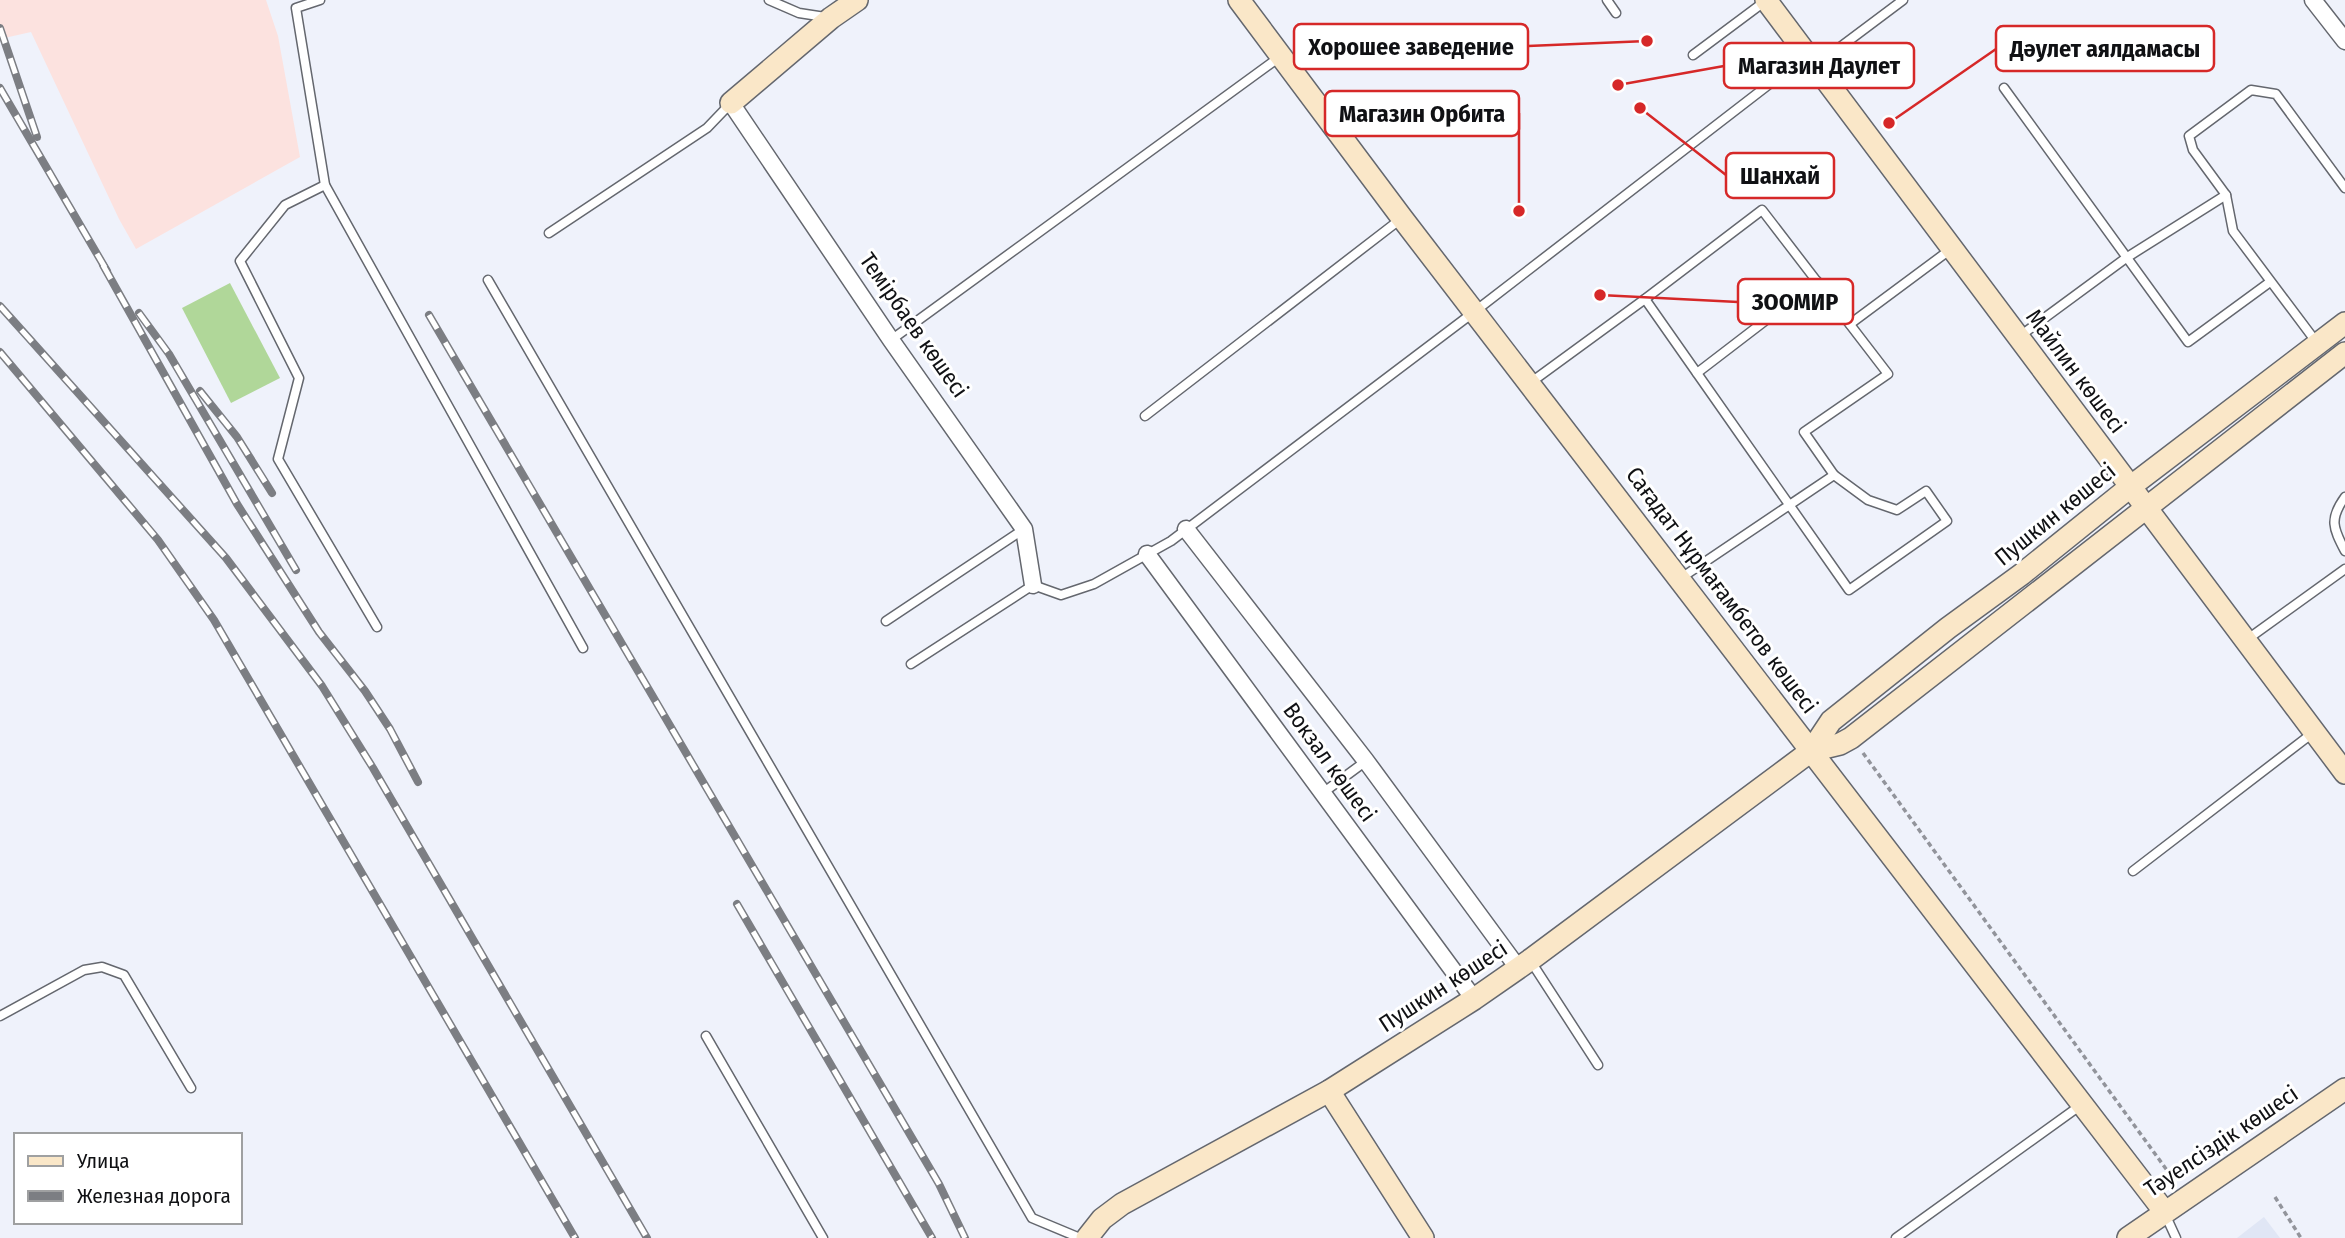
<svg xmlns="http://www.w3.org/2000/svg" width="2345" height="1238" font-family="'Fira Sans Condensed',sans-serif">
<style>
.built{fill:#e0e6f5}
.industrial{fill:#fce2df}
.green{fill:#b0d799}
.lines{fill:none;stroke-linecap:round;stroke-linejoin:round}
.lane-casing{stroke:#64676e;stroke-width:11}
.street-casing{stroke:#64676e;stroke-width:19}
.secondary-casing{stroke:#64676e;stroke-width:24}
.path{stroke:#92949b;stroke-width:3.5;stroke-dasharray:5 3.5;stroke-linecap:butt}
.lane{stroke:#fff;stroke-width:8}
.street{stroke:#fff;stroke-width:16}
.secondary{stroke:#fae7c8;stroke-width:21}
.rail-casing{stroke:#7c7e83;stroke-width:8}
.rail{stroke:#fff;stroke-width:5;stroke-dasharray:16;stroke-linecap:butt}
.labels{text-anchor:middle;stroke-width:6;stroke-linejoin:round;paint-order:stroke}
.street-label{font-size:23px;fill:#101114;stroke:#fff}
.leader{fill:none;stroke:#d62828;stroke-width:2.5}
.callout-dot{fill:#d62828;stroke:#fff;stroke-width:2.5}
.callout{fill:#fff;stroke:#d62828;stroke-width:2.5}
.callout-label{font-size:24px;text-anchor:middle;font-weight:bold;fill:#101114}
</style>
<rect width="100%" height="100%" fill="#eff2fb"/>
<path class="built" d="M2264 1217 2280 1238H2237Z"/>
<path class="industrial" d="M0 0H266L278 36 300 157 136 249 119 219 31 32 0 39Z"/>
<path class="green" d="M230 283 280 378 231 403 182 308Z"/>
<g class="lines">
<defs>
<g id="lane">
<path d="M320 0 296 8 325 185 583 648"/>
<path d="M769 0 799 13 825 17"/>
<path d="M1607 0 1616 13"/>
<path d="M1693 55 1764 2"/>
<path d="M1815 66 1903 0"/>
<path d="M2004 88 2188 342 2270 282"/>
<path d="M325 185 285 205 240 261 299 378 278 459 377 627"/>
<path d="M549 233 707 128 731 103"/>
<path d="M488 280 1032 1218 1080 1238"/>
<path d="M1645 299 1849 590 1947 521 1926 491 1897 510 1868 500 1834 475 1681 578"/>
<path d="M1850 324 1951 249"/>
<path d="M2020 336 2126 258 2226 195"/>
<path d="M891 340 1281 56"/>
<path d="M2317 343 2233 231 2226 195 2193 150 2189 136 2251 90 2276 94 2345 188"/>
<path d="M1697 373 1817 281"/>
<path d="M1530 383 1645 299 1762 210 1888 374 1804 432 1834 475"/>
<path d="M1145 416 1402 218"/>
<path d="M2345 497C2329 519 2333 528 2345 551"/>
<path d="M886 621 1024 529"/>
<path d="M2245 641 2345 569"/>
<path d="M911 664 1033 585 1061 595 1094 584 1171 541 1474 312 1807 55"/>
<path d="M1324 792 1366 761"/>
<path d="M2133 871 2314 732"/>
<path d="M1530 960 1598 1065"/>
<path d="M0 1016 84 970 102 967 124 975 191 1088"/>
<path d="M706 1036 823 1238"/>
<path d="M2165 1214 2176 1238"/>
<path d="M1896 1238 2081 1105"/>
</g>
<g id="street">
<path d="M2313 0 2345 41"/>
<path d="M731 103 891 340 1024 529 1033 585"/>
<path d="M1186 529 1366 761 1518 968"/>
<path d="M1147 554 1474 999"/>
</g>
<g id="secondary">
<path d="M1239 0 1402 218 2164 1211"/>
<path d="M1766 0 2345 773"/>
<path d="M731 103 831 18 857 0"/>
<path d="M1811 751 1840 744 1851 738 2345 353"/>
<path d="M1329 1091 1423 1238"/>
<path d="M1087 1238 1102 1219 1122 1204 1329 1091 1474 999 1530 960 1811 751 1831 721 1948 628 2022 574 2130 487 2345 323"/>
<path d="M2128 1238 2345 1089"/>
</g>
</defs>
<use href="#lane" class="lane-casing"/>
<use href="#street" class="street-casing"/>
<use href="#secondary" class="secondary-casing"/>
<g class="path">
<path d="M1863 753 2169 1173"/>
<path d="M2275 1197 2301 1238"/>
</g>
<use href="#lane" class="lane"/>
<use href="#street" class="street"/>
<use href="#secondary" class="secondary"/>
<defs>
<g id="rail">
<path d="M0 28 37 137"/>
<path d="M0 88 107 271"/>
<path d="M103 265 237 504 319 632 365 691 390 729 418 782"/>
<path d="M0 306 226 558 322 686 373 768 647 1238"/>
<path d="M139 313 169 354 296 570"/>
<path d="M429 315 939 1184 965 1238"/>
<path d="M0 352 158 540 214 620 575 1238"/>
<path d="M200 391 237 437 272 493"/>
<path d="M737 904 932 1238"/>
</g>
</defs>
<use href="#rail" class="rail-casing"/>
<use href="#rail" class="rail"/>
</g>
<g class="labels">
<g class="street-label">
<text transform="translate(914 325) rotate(55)" y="8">Темірбаев көшесі</text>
<text transform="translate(2076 371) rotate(53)" y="8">Майлин көшесі</text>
<text transform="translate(2055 514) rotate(-39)" y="8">Пушкин көшесі</text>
<text transform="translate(1722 590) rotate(53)" y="8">Сағадат Нұрмағамбетов көшесі</text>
<text transform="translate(1330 762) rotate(54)" y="8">Вокзал көшесі</text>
<text transform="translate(1443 986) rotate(-33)" y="8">Пушкин көшесі</text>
<text transform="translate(2221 1141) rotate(-34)" y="8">Тәуелсіздік көшесі</text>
</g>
</g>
<path class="leader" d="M1647 41L1528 46M1889 123L1996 49M1618 85L1724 66M1519 211L1519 113M1640 108L1726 175M1600 295L1738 302"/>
<g class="callout-dot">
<circle cx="1647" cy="41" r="7"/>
<circle cx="1889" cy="123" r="7"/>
<circle cx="1618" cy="85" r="7"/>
<circle cx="1519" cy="211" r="7"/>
<circle cx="1640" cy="108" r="7"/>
<circle cx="1600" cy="295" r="7"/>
</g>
<g class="callout">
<rect x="1294" y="24" width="234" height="45" rx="7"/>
<rect x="1996" y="26" width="218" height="45" rx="7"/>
<rect x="1724" y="43" width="190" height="45" rx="7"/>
<rect x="1325" y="91" width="194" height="45" rx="7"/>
<rect x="1726" y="153" width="108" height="45" rx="7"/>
<rect x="1738" y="279" width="115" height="45" rx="7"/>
</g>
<g class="callout-label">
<text x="1411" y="55">Хорошее заведение</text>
<text x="2105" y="57">Дәулет аялдамасы</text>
<text x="1819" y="74">Магазин Даулет</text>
<text x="1422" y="122">Магазин Орбита</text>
<text x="1780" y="184">Шанхай</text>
<text x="1795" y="310">ЗООМИР</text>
</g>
<rect x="14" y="1133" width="228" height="91" fill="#ffffff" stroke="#9fa0a1" stroke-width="2"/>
<rect x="28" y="1156" width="35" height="10" fill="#fae7c8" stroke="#9fa0a1" stroke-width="2"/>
<text x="77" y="1168" font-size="21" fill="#101114">Улица</text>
<rect x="28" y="1191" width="35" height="10" fill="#7c7e83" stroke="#9fa0a1" stroke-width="2"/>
<text x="77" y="1203" font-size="21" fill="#101114">Железная дорога</text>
</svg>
